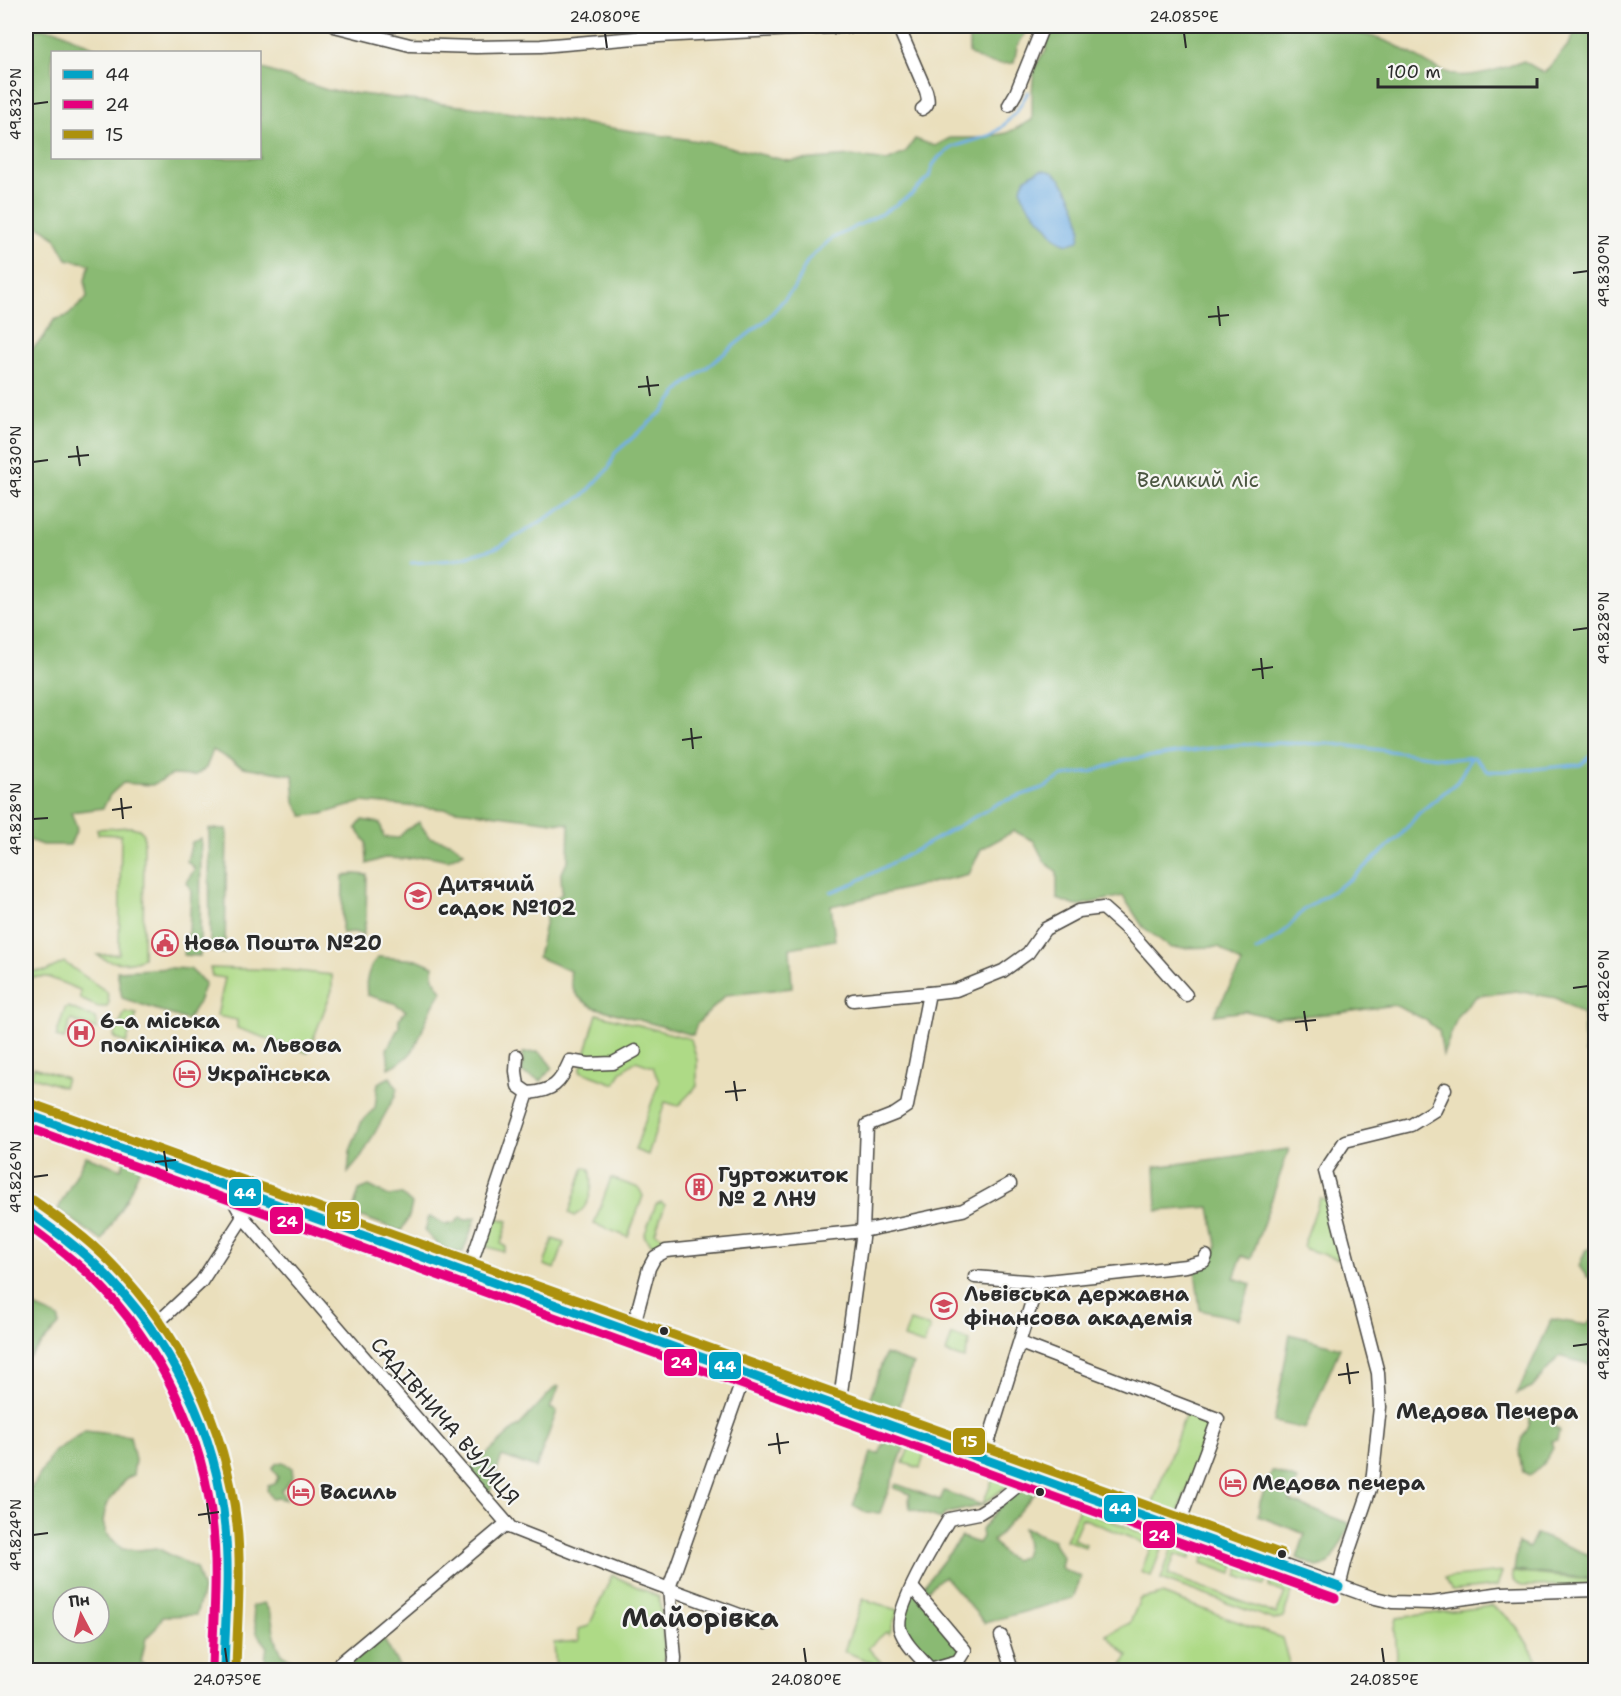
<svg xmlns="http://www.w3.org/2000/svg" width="1621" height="1696" font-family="'Shantell Sans',sans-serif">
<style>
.green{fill:#aeda86;stroke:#6c8258;stroke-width:1.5}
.forest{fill:#8aba73;stroke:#5a724f;stroke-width:1.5;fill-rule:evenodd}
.water{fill:#73b0e5;stroke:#4f6e88;stroke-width:1.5}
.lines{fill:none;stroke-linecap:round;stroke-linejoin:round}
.stream{stroke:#73b0e5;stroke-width:3}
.minor-casing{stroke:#484641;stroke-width:15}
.secondary-casing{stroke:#484641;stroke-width:20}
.minor{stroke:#fff;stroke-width:12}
.secondary{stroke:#fff;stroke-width:16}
.bus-1-casing{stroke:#f6f6f2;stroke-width:14}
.bus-2-casing{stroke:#f6f6f2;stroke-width:14}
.bus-3-casing{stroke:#f6f6f2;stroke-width:14}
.bus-1{stroke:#02a3c6;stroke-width:9}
.bus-2{stroke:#e5007d;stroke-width:9}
.bus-3{stroke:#ac910d;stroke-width:9}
.ticks{fill:none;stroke:#2b2b2b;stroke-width:2}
.bus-dot{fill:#2b2b2b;stroke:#f6f6f2;stroke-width:2}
.labels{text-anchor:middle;stroke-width:4.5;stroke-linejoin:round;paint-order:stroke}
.park-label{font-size:21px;fill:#4c5742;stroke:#f6f6f2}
.poi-label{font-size:21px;font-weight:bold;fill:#2b2b2b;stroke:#f6f6f2;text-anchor:start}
.street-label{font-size:21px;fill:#2b2b2b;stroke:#f6f6f2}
.neighbourhood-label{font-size:22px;font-weight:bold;fill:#2b2b2b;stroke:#f6f6f2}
.district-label{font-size:27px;font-weight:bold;fill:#2b2b2b;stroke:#f6f6f2}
.line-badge{stroke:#f6f6f2;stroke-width:2}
.badge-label{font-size:16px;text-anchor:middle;font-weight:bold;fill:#fff}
.neatline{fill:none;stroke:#2b2b2b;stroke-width:2}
.ticks-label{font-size:15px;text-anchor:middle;fill:#2b2b2b}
</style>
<rect width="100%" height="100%" fill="#f6f6f2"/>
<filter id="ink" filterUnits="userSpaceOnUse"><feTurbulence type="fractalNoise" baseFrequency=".0167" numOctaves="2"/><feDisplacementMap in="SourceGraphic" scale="12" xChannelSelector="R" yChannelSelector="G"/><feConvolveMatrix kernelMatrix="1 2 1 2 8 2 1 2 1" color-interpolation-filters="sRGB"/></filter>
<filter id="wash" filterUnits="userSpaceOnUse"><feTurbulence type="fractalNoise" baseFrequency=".008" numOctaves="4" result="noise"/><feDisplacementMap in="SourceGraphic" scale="24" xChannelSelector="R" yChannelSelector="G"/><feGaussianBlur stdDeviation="1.35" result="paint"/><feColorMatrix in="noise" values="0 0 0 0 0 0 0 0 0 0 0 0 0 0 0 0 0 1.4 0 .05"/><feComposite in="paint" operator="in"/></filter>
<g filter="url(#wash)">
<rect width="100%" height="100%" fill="#eadfbc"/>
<g class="green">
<path d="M131 827 139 829 144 834 143 958C129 965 109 964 97 955L119 954 121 835 98 834 97 829Z"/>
<path d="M64 962 107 992 109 1002 107 1007H98L80 999V990L48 977H26V971H46Z"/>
<path d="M210 968 286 970 332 975V990L308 1053 237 1028V1020L217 1016 225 978 212 976Z"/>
<path d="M68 1007 95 1018 97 1023 96 1029 71 1020 64 1039 56 1037 65 1008Z"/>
<path d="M125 1012 137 1014 126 1043 116 1039 114 1036Z"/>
<path d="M597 1014 691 1039 697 1060V1086L678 1106 665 1102 648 1155 635 1150 659 1082 653 1067 636 1061 621 1072 615 1084 580 1071Z"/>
<path d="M34 1067 66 1078 63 1087 31 1076Z"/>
<path d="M584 1167 590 1169C594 1187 591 1205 575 1216L569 1213Z"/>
<path d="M611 1178 639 1188 643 1196 628 1237 594 1224Z"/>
<path d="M1320 1198 1328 1200 1342 1254 1338 1259 1306 1249 1303 1246Z"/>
<path d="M661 1202 665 1205 655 1233 667 1239 664 1246H653L644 1236 656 1204Z"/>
<path d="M497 1218 508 1221 501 1244 506 1247 504 1252 482 1245 490 1220Z"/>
<path d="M553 1239 564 1243 555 1269 544 1265Z"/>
<path d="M910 1321 930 1327 924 1345 904 1338Z"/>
<path d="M952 1335 970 1341 964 1359 946 1353Z"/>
<path d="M1186 1413 1212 1422 1178 1514 1152 1505Z"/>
<path d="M897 1416 955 1437 952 1445 894 1424Z"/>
<path d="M909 1448 925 1453 920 1468 903 1463Z"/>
<path d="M990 1449 1061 1475 1058 1483 988 1457Z"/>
<path d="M1066 1477 1172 1516 1170 1522 1063 1484Z"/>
<path d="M993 1478 1007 1484V1486L983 1504Z"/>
<path d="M1079 1508 1164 1542 1151 1576 1141 1572 1151 1546 1082 1518 1073 1539 1086 1544 1085 1547 1066 1540Z"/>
<path d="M1173 1545 1193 1552 1190 1559 1175 1554 1168 1575 1276 1614 1285 1593 1269 1587 1272 1581 1293 1589 1283 1617 1274 1620 1161 1579Z"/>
<path d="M1205 1555 1235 1566 1232 1574 1202 1563Z"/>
<path d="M1240 1568 1267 1578 1264 1585 1237 1576Z"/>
<path d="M1502 1572 1497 1586 1452 1591 1444 1578Z"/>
<path d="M1512 1572 1592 1580 1595 1581V1585L1522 1586C1515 1584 1512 1580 1512 1572Z"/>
<path d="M612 1575 659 1597 665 1657 656 1670H556L554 1643 579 1641 578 1629 589 1626Z"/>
<path d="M1162 1594 1282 1638 1291 1670H1120L1128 1656 1106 1635 1130 1623 1140 1599Z"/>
<path d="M863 1599 898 1610 889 1635 886 1632 868 1648 888 1670H876L875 1664 844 1651Z"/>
<path d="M1492 1606C1517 1620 1529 1646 1542 1670H1390L1397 1656 1395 1628 1397 1618Z"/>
</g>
<g class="forest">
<path d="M972 26H1029L1017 47 1014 63C995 65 984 64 969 53V35Z"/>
<path d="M1052 26H1327L1330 29C1353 32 1375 35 1397 46 1415 55 1436 71 1456 75 1472 78 1508 67 1524 61L1544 73 1569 44 1578 26H1595V1047L1585 1053 1583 1014 1556 998 1516 991 1477 996 1458 1015 1443 1055 1439 1031 1424 1019 1394 1005 1339 1013 1273 1018 1246 1011 1214 1015 1242 964 1219 947 1171 948 1143 927 1123 896 1076 906 1057 899V872L1044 861 1034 841 1014 831 981 849 969 874 831 906 835 940 790 948 792 988 726 995 697 1024 693 1035 593 1007C575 997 571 991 570 971L538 957 549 906 562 893 561 875 568 860 569 824 466 811 362 802 322 814 303 816 295 802 293 775 243 767 213 750 206 768 194 776 172 775 152 785 123 783 110 795 103 808 71 812 77 829 70 845H42L26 839V363L28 353 44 337 54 320 67 316 87 298 85 280 90 264 67 259 54 236 26 218V28L57 30 103 52H52V158H260V68L327 90 486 109 718 144 788 161 851 156 887 161 905 153 915 139 935 146 950 138H978L1007 133 1032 120C1033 97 1028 67 1046 51L1048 33Z"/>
<path d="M362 820 380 823 384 837 398 838 406 830 419 822 429 837 452 843 464 852 448 860 429 856 407 859 384 858 367 864 366 842 356 828Z"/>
<path d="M209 829H227L225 953 210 951Z"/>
<path d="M201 839 200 956 184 955V941L189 932 191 890 186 882 195 869 187 861 192 842Z"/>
<path d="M354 874 367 875 366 919 363 935 354 932 342 933 343 876Z"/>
<path d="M378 957 419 960 433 966V978L442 991C438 999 431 1007 428 1016 416 1043 418 1055 389 1068L387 1049 399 1027V1019L406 1011 394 1003 367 995C365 980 368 969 378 957Z"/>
<path d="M171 968 190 969 205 983 197 1005 187 1020 122 998 117 971Z"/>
<path d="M538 1052 544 1056 552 1067 541 1081 522 1073 523 1053Z"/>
<path d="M390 1077 397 1088 395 1096 362 1156 348 1173 350 1151 362 1121 375 1108 378 1083Z"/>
<path d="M1289 1149 1251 1259 1242 1256 1234 1278 1251 1284 1239 1319 1200 1310 1195 1270 1211 1262 1217 1245 1210 1207 1157 1211 1155 1167Z"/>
<path d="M86 1156 121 1169 126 1158 142 1164 127 1198 102 1241 58 1209Z"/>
<path d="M369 1186 389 1196 401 1194 412 1204 409 1217 401 1231 359 1216 353 1210 359 1190Z"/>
<path d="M429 1216 444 1224 455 1223 460 1217 465 1220 476 1217 463 1252C448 1254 433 1242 425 1231Z"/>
<path d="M1595 1248H1596L1595 1281 1586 1276 1579 1266 1586 1249Z"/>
<path d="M27 1292 34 1307 59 1318V1325L26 1360V1293Z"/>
<path d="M1595 1316V1366L1559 1356 1532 1388 1517 1394 1552 1319 1586 1325Z"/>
<path d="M1290 1334 1340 1348 1305 1429 1274 1422Z"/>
<path d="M885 1354 913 1364 898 1410 869 1400Z"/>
<path d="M556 1386 559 1387 550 1408 557 1411 536 1468 502 1456 489 1494 468 1471 514 1429 518 1427Z"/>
<path d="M1534 1413 1553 1414 1552 1424 1559 1431 1557 1440 1551 1441 1553 1448C1548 1459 1540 1468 1530 1475L1523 1472C1520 1461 1517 1450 1522 1438 1528 1428 1530 1428 1530 1415Z"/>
<path d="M85 1431 130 1436 135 1460 133 1475 125 1480 106 1505 103 1522 106 1533 122 1549 138 1550 157 1548 196 1568 203 1590 196 1615 163 1616 156 1628 146 1638 141 1662 151 1670H26V1494L35 1483 53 1452ZM63 1597H99V1633H63Z"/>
<path d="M887 1437 903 1441 905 1445 880 1513 864 1512 853 1506 871 1453 879 1454Z"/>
<path d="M283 1462 292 1468 293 1477 281 1490 286 1500 278 1498 272 1499 267 1490 268 1486 275 1484 278 1477 272 1468 277 1463Z"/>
<path d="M1272 1471 1297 1480 1290 1501 1348 1523 1350 1527 1329 1564 1317 1567 1297 1558 1305 1534 1258 1516 1260 1502Z"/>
<path d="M896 1484 940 1500 944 1491 982 1505 945 1514 941 1519 910 1509 909 1499 910 1494 894 1488Z"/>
<path d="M1022 1487 1036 1492 993 1541 1004 1555 1014 1560 1024 1556 1027 1545 1023 1528 1054 1540 1053 1543 1063 1557 1061 1568 1081 1577 1073 1598 985 1623 944 1576 927 1590 924 1585 962 1537 978 1543 982 1537 981 1530 997 1510Z"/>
<path d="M1536 1534 1595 1557V1579L1514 1571 1518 1543 1529 1548Z"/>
<path d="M913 1591 964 1650 958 1660 932 1666 906 1631 904 1614Z"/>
<path d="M264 1603C277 1620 270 1632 280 1650 285 1659 297 1661 302 1670H280L265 1659 267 1646 257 1633 252 1606Z"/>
<path d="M382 1636 401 1670H343Z"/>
</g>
<path class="water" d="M1041 170C1046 170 1051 171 1055 174 1069 185 1087 225 1078 241 1073 243 1070 245 1065 243 1055 240 1051 230 1044 223 1027 205 1004 183 1041 170Z"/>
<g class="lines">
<g class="stream">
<path d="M411 563 454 560 499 547 584 495 609 468 615 453 664 410 682 387 766 320 794 288 808 260 831 239 883 213 912 194 929 177 933 165 939 157 953 147 991 135 1002 127 1017 111 1028 92"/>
<path d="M831 892 854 883 909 854 999 803 1045 787 1063 776 1091 772 1125 760 1234 745 1278 743 1333 744 1453 759 1474 757 1487 771C1518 773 1549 766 1580 765L1596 752"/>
<path d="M1256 951 1281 935 1304 910 1352 878 1400 836 1419 813 1457 782 1471 758"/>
</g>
</g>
</g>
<g filter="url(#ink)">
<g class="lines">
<defs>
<g id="minor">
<path d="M334 26 410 45 476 47 541 46 659 36 854 26"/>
<path d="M854 26 875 27 898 26"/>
<path d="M898 26 926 91C928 99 930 104 922 109"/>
<path d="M1009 105 1016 93 1043 26"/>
<path d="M853 1000 929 993"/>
<path d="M528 1093C553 1091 560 1084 570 1061L588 1064 613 1063 635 1051"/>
<path d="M26 1114 1371 1597 1392 1602 1431 1603 1502 1593 1596 1590"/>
<path d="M225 1186 243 1217 511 1528 618 1570 764 1624"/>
<path d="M468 1273 528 1093 518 1086 516 1071 517 1056"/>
<path d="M975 1277 1038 1282 1186 1266 1204 1261 1206 1256"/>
<path d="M152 1328 201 1282 243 1217"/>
<path d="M632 1332 649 1268 655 1257 666 1251 863 1231 867 1125 895 1114 907 1106 929 993 956 990 1003 971 1028 953 1045 929 1079 911 1103 908 1131 933 1186 995"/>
<path d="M1020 1343 1218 1419 1177 1529"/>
<path d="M839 1407 863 1231 963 1210 1010 1184"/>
<path d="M983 1459 1038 1282"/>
<path d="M912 1587 965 1650 958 1661 930 1669"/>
<path d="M1339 1587 1346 1559 1372 1483 1380 1407 1378 1373 1325 1171 1345 1141 1411 1125 1435 1110 1445 1089"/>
<path d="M1001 1636 1012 1670"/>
<path d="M332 1670 507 1523"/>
<path d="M674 1670 675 1658 669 1588 745 1373"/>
<path d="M931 1670C921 1658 905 1645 900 1629 894 1610 937 1539 949 1519L979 1513 1000 1500 1021 1483 1025 1474"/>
</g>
<path id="secondary" d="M26 1210C136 1279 212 1395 225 1525 230 1573 225 1622 224 1670"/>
</defs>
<use href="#minor" class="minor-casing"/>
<use href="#secondary" class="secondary-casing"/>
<use href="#minor" class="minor"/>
<use href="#secondary" class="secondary"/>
<defs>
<g id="bus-1">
<path d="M26 1114 1339 1587"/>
<path d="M26 1210C52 1229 78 1247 101 1270 170 1337 217 1432 225 1528 230 1575 225 1623 224 1670"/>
</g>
<g id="bus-2">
<path d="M26 1127 1335 1598"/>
<path d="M26 1224C49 1241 72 1258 93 1278 160 1345 204 1435 213 1528 218 1575 213 1623 212 1670"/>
</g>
<g id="bus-3">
<path d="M30 1103 1282 1554"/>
<path d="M33 1200C60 1219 88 1239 111 1263 181 1334 226 1425 237 1525 242 1573 237 1622 236 1670"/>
</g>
</defs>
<use href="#bus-1" class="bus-1-casing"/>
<use href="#bus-2" class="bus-2-casing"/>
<use href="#bus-3" class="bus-3-casing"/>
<use href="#bus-1" class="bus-1"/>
<use href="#bus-2" class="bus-2"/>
<use href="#bus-3" class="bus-3"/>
</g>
</g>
<path class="ticks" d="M605 33 607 48M1184 33 1186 48M33 104 48 102M1573 273 1588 271M1218 306 1220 326M1208 317 1229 315M647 376 650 396M638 387 659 385M77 446 80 466M68 457 89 455M33 462 48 460M1573 630 1588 628M1261 658 1263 679M1252 670 1273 667M691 728 693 749M682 740 702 737M121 798 123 819M112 810 132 807M33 819 48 818M1573 988 1588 986M1304 1011 1307 1031M1295 1022 1316 1020M734 1081 737 1101M725 1092 746 1090M164 1151 167 1171M155 1162 176 1160M33 1177 48 1175M1573 1346 1588 1344M1347 1363 1350 1384M1338 1375 1359 1372M777 1433 780 1454M768 1445 789 1442M207 1503 210 1524M198 1515 219 1512M33 1535 48 1533M225 1648 227 1663M804 1648 806 1663M1382 1648 1384 1663"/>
<defs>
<symbol id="school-ring" viewBox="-11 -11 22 22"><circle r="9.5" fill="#f6f6f2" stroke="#d1495b" stroke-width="1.5"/><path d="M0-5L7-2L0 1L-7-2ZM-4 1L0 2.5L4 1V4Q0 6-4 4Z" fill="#d1495b"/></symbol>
<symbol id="civic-ring" viewBox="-11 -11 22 22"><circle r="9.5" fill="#f6f6f2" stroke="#d1495b" stroke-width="1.5"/><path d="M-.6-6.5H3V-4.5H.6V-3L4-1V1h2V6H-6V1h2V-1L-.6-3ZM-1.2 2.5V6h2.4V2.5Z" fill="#d1495b"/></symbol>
<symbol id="hospital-ring" viewBox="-11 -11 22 22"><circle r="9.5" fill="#f6f6f2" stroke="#d1495b" stroke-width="1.5"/><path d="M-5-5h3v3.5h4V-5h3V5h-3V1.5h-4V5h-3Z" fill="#d1495b"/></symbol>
<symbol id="hotel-ring" viewBox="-11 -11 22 22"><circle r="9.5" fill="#f6f6f2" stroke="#d1495b" stroke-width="1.5"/><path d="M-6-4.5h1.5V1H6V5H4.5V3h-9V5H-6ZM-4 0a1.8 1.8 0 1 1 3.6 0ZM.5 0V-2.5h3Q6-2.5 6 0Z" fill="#d1495b"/></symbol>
<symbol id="building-ring" viewBox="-11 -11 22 22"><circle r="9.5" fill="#f6f6f2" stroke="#d1495b" stroke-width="1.5"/><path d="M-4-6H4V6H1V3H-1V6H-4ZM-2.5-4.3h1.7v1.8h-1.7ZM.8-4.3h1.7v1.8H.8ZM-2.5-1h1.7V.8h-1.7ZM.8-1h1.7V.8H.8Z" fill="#d1495b"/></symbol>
<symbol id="university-ring" viewBox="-11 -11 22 22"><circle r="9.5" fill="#f6f6f2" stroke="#d1495b" stroke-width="1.5"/><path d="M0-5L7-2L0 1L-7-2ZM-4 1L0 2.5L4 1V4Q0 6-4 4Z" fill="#d1495b"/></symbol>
</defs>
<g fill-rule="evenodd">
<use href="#school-ring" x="403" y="881" width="30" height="30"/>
<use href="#civic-ring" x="150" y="928" width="30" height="30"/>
<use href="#hospital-ring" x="66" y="1018" width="30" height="30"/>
<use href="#hotel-ring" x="172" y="1059" width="30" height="30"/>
<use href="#building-ring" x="684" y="1172" width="30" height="30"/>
<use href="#university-ring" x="929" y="1291" width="30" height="30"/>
<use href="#hotel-ring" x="1218" y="1468" width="30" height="30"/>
<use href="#hotel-ring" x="286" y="1477" width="30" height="30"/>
</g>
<g class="bus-dot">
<circle cx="664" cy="1331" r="5"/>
<circle cx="1040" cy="1492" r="5"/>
<circle cx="1282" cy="1554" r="5"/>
</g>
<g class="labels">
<g class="park-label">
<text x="1198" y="487">Великий ліс</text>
</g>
<g class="poi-label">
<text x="438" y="891">Дитячий<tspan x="438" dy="24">садок №102</tspan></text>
<text x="184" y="950">Нова Пошта №20</text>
<text x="100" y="1028">6-а міська<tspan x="100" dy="24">поліклініка м. Львова</tspan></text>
<text x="207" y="1081">Українська</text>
<text x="718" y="1182">Гуртожиток<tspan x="718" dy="24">№ 2 ЛНУ</tspan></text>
<text x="964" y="1301">Львівська державна<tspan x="964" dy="24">фінансова академія</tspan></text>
<text x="1252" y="1490">Медова печера</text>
<text x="320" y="1499">Василь</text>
</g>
<g class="street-label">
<text transform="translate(445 1421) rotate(49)" y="7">САДІВНИЧА ВУЛИЦЯ</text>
</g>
<g class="neighbourhood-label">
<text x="1487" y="1419">Медова Печера</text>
</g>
<g class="district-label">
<text x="700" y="1627">Майорівка</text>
</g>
</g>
<g class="line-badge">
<rect x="228" y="1178" width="34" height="29" rx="6" fill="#02a3c6"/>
<rect x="326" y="1201" width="34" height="29" rx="6" fill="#ac910d"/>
<rect x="269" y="1206" width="35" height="29" rx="6" fill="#e5007d"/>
<rect x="663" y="1348" width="35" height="29" rx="6" fill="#e5007d"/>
<rect x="708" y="1351" width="34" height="29" rx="6" fill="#02a3c6"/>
<rect x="952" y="1427" width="34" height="29" rx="6" fill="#ac910d"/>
<rect x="1103" y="1494" width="34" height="29" rx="6" fill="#02a3c6"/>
<rect x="1142" y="1520" width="34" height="29" rx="6" fill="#e5007d"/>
</g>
<g class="badge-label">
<text x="245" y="1199">44</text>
<text x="343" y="1222">15</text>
<text x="287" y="1227">24</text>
<text x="681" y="1368">24</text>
<text x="725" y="1372">44</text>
<text x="969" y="1447">15</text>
<text x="1120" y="1514">44</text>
<text x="1159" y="1541">24</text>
</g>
<rect width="1621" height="1696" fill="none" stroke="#f6f6f2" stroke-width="66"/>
<rect x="51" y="51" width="210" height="108" fill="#f6f6f2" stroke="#a5a5a2" stroke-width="1.5"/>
<rect x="63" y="70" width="30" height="9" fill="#02a3c6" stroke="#a5a5a2" stroke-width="1.5"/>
<text x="105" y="81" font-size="18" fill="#2b2b2b">44</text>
<rect x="63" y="100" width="30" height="9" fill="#e5007d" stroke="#a5a5a2" stroke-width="1.5"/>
<text x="105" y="111" font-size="18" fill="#2b2b2b">24</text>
<rect x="63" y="130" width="30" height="9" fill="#ac910d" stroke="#a5a5a2" stroke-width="1.5"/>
<text x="105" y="141" font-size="18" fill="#2b2b2b">15</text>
<g transform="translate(81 1615) rotate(353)"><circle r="28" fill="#f6f6f2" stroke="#a5a5a2" stroke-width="1.5"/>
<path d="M0-4.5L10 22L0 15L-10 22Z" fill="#d1495b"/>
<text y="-9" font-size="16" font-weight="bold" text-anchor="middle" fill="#2b2b2b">Пн</text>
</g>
<path d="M1378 78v9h159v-9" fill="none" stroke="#2b2b2b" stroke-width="3"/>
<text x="1387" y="78" font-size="18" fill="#2b2b2b" stroke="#f6f6f2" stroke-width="4.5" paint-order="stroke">100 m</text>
<rect x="33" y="33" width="1555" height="1630" class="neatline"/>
<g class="ticks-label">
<text x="605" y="22">24.080°E</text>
<text x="1184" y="22">24.085°E</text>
<text transform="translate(16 104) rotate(-90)" y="5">49.832°N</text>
<text transform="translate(1604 271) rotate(-90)" y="5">49.830°N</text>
<text transform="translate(16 462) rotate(-90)" y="5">49.830°N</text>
<text transform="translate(1604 628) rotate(-90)" y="5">49.828°N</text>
<text transform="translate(16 819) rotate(-90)" y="5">49.828°N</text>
<text transform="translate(1604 986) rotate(-90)" y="5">49.826°N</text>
<text transform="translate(16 1177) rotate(-90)" y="5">49.826°N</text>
<text transform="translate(1604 1344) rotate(-90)" y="5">49.824°N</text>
<text transform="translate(16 1535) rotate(-90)" y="5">49.824°N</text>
<text x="227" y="1685">24.075°E</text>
<text x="806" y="1685">24.080°E</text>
<text x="1384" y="1685">24.085°E</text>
</g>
</svg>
